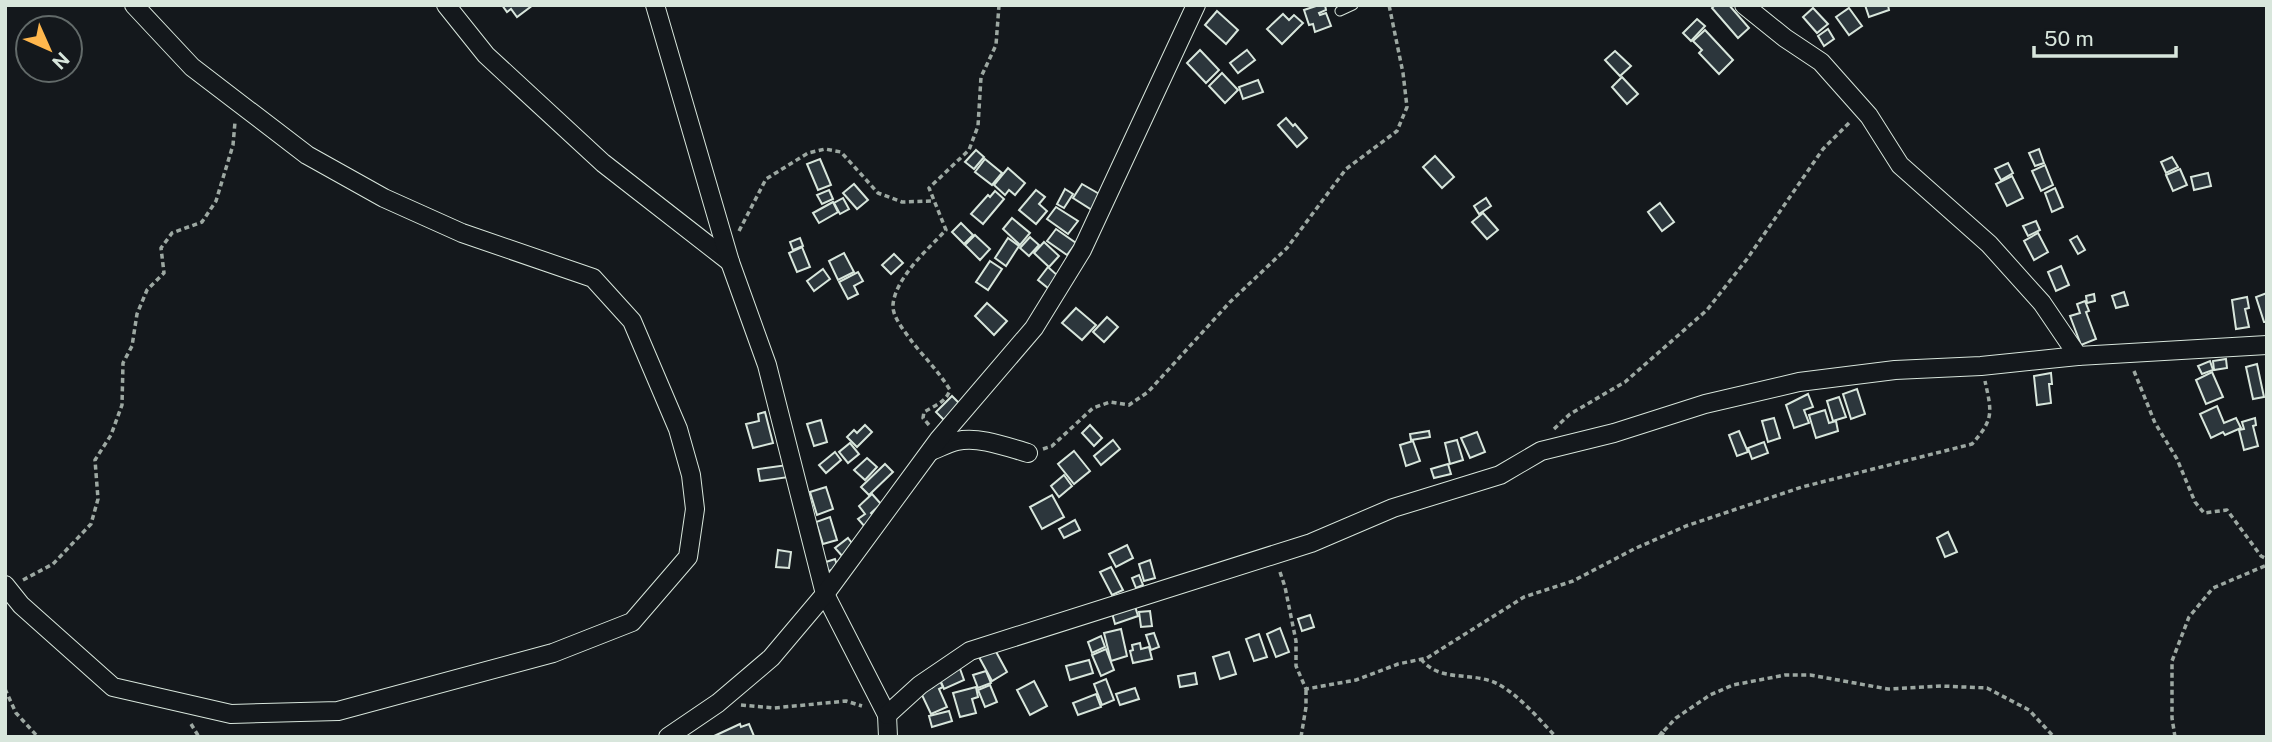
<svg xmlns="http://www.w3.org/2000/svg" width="2272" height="742" font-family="'Public Sans',sans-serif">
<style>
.building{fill:#2c363c;stroke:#d8e6dc;stroke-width:2}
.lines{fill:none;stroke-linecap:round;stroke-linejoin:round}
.service-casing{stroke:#d8e6dc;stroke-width:11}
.minor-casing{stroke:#d8e6dc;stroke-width:20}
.path{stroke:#9da8a2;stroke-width:3.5;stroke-dasharray:5 3.5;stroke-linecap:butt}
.service{stroke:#14181c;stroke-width:9}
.minor{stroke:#14181c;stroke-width:18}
</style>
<rect width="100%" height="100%" fill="#14181c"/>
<g class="building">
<path d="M502 5H533L517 17 511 9 507 12Z"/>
<path d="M1319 5H1325L1326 10 1319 13 1320 15 1326 13 1331 26 1315 32 1313 24 1309 25 1304 10Z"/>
<path d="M1715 5H1729L1749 28 1738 38 1712 8Z"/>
<path d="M1865 5H1888L1889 10 1869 17Z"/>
<path d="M1813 8 1828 24 1817 33 1803 17Z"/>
<path d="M1849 8 1862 26 1849 35 1836 17Z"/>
<path d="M1217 11 1238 30 1226 44 1205 25Z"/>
<path d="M1283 14 1289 20 1294 15 1303 23 1282 44 1267 29Z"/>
<path d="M1697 19 1705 26 1691 41 1683 33Z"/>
<path d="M1828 29 1834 39 1824 46 1818 36Z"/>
<path d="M1705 30 1733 60 1719 74 1699 53 1702 50 1693 41Z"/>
<path d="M1200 50 1219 70 1206 83 1187 63Z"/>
<path d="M1247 50 1255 60 1238 73 1230 63Z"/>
<path d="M1615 51 1631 66 1620 76 1605 60Z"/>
<path d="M1222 73 1238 90 1225 103 1209 86Z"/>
<path d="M1622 77 1638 94 1627 104 1612 87Z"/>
<path d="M1258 80 1263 92 1243 99 1239 87Z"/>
<path d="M1286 118 1293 126 1295 124 1307 138 1297 147 1278 125Z"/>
<path d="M2039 149 2044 163 2035 166 2029 153Z"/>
<path d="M976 150 984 157 974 169 965 162Z"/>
<path d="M1435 156 1454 177 1442 188 1423 167Z"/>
<path d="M2172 157 2178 167 2166 173 2161 162Z"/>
<path d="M820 159 831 185 818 190 807 164Z"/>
<path d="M985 159 1002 173 992 185 975 172Z"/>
<path d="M2008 163 2013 173 2001 180 1995 169Z"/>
<path d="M2045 165 2053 185 2041 191 2032 171Z"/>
<path d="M1008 168 1025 183 1015 195 1009 190 1005 195 994 185Z"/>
<path d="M2180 169 2187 185 2173 191 2166 175Z"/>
<path d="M2208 173 2211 186 2194 190 2191 177Z"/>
<path d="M2012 176 2023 198 2007 206 1996 184Z"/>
<path d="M854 184 868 200 857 209 843 193Z"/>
<path d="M1082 184 1101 195 1092 210 1073 198Z"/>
<path d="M2055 188 2063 207 2052 212 2045 193Z"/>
<path d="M1065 189 1073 194 1064 208 1057 204Z"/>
<path d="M829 190 833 199 822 204 817 195Z"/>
<path d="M1036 190 1045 197 1039 204 1047 211 1036 224 1019 210Z"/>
<path d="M995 191 1004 199 983 224 971 214 988 195 990 197Z"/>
<path d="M843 198 849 209 840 214 834 203Z"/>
<path d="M1486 198 1491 206 1479 214 1474 206Z"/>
<path d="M833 202 838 212 819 223 813 213Z"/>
<path d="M1660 203 1674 222 1662 231 1648 212Z"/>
<path d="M1056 207 1078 221 1068 234 1047 219Z"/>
<path d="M1483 213 1498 230 1487 239 1472 222Z"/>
<path d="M1012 218 1030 233 1020 245 1003 229Z"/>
<path d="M2036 221 2040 230 2028 236 2023 226Z"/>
<path d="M961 223 973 235 964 244 952 232Z"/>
<path d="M1056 229 1076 243 1067 255 1047 241Z"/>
<path d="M2038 233 2048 252 2034 260 2024 241Z"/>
<path d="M975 235 990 249 980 260 965 245Z"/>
<path d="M2077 236 2085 250 2078 254 2070 240Z"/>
<path d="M1030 237 1039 245 1029 256 1020 248Z"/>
<path d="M800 238 803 246 793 250 790 242Z"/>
<path d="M1008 238 1019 246 1006 266 995 258Z"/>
<path d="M1044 242 1059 256 1049 267 1034 253Z"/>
<path d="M802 247 810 267 797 272 789 253Z"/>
<path d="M844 253 854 272 838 280 829 261Z"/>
<path d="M894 254 903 263 891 274 882 265Z"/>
<path d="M990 261 1002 269 988 290 976 282Z"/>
<path d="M2061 266 2069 285 2056 291 2048 272Z"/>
<path d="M1048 267 1058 276 1048 288 1038 280Z"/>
<path d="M823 269 830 279 814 291 807 281Z"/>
<path d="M858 272 863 281 854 286 858 294 848 299 839 282Z"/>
<path d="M2124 292 2128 305 2116 308 2112 296Z"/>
<path d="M2267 293V322H2264L2256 297Z"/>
<path d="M2094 294 2095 301 2087 303 2086 296Z"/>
<path d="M2247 297 2249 308 2245 309 2249 327 2236 329 2232 300Z"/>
<path d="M2085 301 2089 311 2086 312 2096 339 2081 345 2070 316 2080 313 2077 304Z"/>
<path d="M987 303 1007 321 994 335 975 316Z"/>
<path d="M1076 308 1096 325 1082 340 1062 323Z"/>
<path d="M1107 317 1118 327 1104 342 1093 332Z"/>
<path d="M2226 359 2227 368 2214 370 2213 361Z"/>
<path d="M2210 361 2213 370 2202 374 2198 366Z"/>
<path d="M2257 364 2264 397 2253 399 2246 367Z"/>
<path d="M2212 372 2223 397 2206 404 2196 380Z"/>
<path d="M2051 373 2052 384H2049L2051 403 2037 405 2034 376Z"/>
<path d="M1857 389 1865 414 1851 419 1843 394Z"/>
<path d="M1808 394 1813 407 1804 410 1809 423 1794 428 1786 405Z"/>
<path d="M952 396 961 405 945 421 936 412Z"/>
<path d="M1839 397 1846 417 1833 421 1827 401Z"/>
<path d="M2217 406 2224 423 2236 418 2241 428 2225 435 2223 432 2211 438 2200 414Z"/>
<path d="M1825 410 1829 423 1836 421 1838 431 1816 438 1809 415Z"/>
<path d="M765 412 773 443 753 448 746 424 759 421 758 414Z"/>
<path d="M1774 418 1780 438 1768 442 1762 421Z"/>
<path d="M2255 418 2256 425 2253 426 2258 446 2244 450 2239 430 2244 429 2242 422Z"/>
<path d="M821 420 827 442 814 446 807 424Z"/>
<path d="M865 425 872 432 857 447 847 437 854 430 857 433Z"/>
<path d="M1090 425 1102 438 1094 446 1082 433Z"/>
<path d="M1429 431 1430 437 1411 440 1410 434Z"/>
<path d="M1739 431 1748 452 1737 456 1729 435Z"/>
<path d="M1477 432 1485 452 1470 458 1461 438Z"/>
<path d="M1113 440 1120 449 1101 465 1094 456Z"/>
<path d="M1457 440 1463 460 1450 464 1445 443Z"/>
<path d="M1413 441 1420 461 1406 466 1400 445Z"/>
<path d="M1764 442 1768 453 1752 459 1748 448Z"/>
<path d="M850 443 859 454 848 463 839 452Z"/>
<path d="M1074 451 1090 471 1074 484 1058 464Z"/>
<path d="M835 452 841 460 826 473 819 465Z"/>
<path d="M867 458 877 467 865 480 854 470Z"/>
<path d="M885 464 893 472 869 495 861 487Z"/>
<path d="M1448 464 1451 474 1434 478 1431 469Z"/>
<path d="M787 465 789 477 760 481 758 469Z"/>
<path d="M1064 475 1072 486 1059 497 1051 486Z"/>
<path d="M826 487 833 509 817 515 810 492Z"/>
<path d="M872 494 881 504 871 513 876 519 866 528 858 519 865 514 859 506Z"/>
<path d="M1052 495 1064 517 1042 529 1030 507Z"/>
<path d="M830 517 837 540 823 544 816 522Z"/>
<path d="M1075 520 1080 530 1064 538 1059 529Z"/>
<path d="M1948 532 1957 552 1945 557 1937 538Z"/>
<path d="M848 538 855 547 843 557 835 548Z"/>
<path d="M1127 545 1133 558 1116 567 1109 554Z"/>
<path d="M778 550 791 552 789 568 776 567Z"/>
<path d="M835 559 838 568 826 572 823 563Z"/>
<path d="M1150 560 1155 578 1144 581 1139 564Z"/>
<path d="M1111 567 1123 590 1112 595 1100 572Z"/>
<path d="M1139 575 1143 585 1136 588 1132 578Z"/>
<path d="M1135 606 1138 616 1115 624 1112 613Z"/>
<path d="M1150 611 1152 626 1141 627 1139 612Z"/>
<path d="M1310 615 1314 627 1302 631 1298 619Z"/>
<path d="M1280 628 1289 652 1276 657 1267 634Z"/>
<path d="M1121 629 1127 656 1111 661 1104 633Z"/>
<path d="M1154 633 1159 647 1151 650 1146 635Z"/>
<path d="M1259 634 1267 657 1254 661 1246 639Z"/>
<path d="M1101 636 1105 647 1092 653 1088 642Z"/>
<path d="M1140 643 1141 649 1149 647 1152 659 1133 663 1130 651 1133 650 1132 645Z"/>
<path d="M994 648 1007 672 992 681 979 657Z"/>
<path d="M1106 649 1114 670 1101 676 1092 655Z"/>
<path d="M1229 652 1236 674 1220 679 1213 657Z"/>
<path d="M1089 660 1093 673 1070 680 1066 666Z"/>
<path d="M959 666 964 680 944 689 938 675Z"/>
<path d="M986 671 991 683 978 688 973 675Z"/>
<path d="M1195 673 1197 684 1180 687 1178 676Z"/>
<path d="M939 679 943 687 939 689 947 707 931 714 921 693 933 687 931 683Z"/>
<path d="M1106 679 1114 700 1102 705 1094 684Z"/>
<path d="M1034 681 1047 706 1030 715 1017 690Z"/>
<path d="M990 685 997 702 985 707 978 690Z"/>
<path d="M976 687 978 697 972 699 976 713 960 717 953 693Z"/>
<path d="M1135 688 1139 699 1120 705 1116 694Z"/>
<path d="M1096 694 1101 707 1078 715 1073 703Z"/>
<path d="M949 711 952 721 932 727 929 716Z"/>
<path d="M740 724 741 727 749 724 754 736 712 737Z"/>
</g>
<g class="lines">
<defs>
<path id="service" d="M1340 11 1353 5"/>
<g id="minor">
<path d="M446 5 486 55 603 163 730 262"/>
<path d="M655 5 730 262 767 365 825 594 887 715 888 737"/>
<path d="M1744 5 1785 38 1821 62 1869 116 1900 165 1989 244 2042 303 2078 356"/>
<path d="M931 451C939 448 948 443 957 441 979 436 1007 447 1028 453"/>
<path d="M5 585 21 605 113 687 231 714 338 711 553 653 632 622 688 557 695 509 691 475 678 429 632 321 593 278 462 233 384 198 307 155 192 67 134 5"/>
<path d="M887 715 920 685 970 651 1311 543 1393 508 1500 475 1541 451 1614 433 1705 404 1799 382 1895 370 1981 366 2078 356 2267 345"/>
<path d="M668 737 718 703 771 658 825 594 939 439 1034 328 1082 250 1196 5"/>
</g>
</defs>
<use href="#service" class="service-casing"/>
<use href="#minor" class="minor-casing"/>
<g class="path">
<path d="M739 231 766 179 808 153 825 149 841 152 878 193 902 202 933 201"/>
<path d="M2134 371 2155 423 2177 459 2195 502 2204 513 2227 510 2261 556 2267 559"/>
<path d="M929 425 923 418 924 412C934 406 946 402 950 390 939 372 926 359 913 343 906 333 892 317 893 305 895 278 929 248 946 230L929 188 969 150 978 126 981 77 996 45 999 5"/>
<path d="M1554 429 1570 414 1625 382 1707 310 1747 259 1823 149 1851 121"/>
<path d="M1043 449 1052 446 1093 408 1110 402 1129 405 1148 392 1230 302 1287 248 1346 169 1397 131 1407 107 1403 73 1389 5"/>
<path d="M1280 572 1285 587 1296 641V666L1306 689 1356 680 1398 664 1427 658 1524 597 1573 581 1634 549 1686 526 1802 487 1972 444C1994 419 1992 413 1985 381"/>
<path d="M23 580 53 564 91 524 98 499 95 460 111 435 122 405 123 363 132 346 137 314 147 290 164 273 161 248 172 233 202 222 216 201 233 145 235 122"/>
<path d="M1421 659C1439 683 1473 671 1498 684 1520 696 1539 719 1556 737"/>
<path d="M5 689 16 713 38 737"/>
<path d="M741 705 774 708 846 701 862 706"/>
<path d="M191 724 199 737"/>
<path d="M1660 732 1667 737"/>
<path d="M1301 737 1306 707V689"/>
<path d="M1658 737 1676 718 1710 695 1733 685 1785 675H1810L1888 689 1941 686 1987 688 2029 710 2054 737"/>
<path d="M2175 737 2172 718V661L2189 617 2213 588 2267 565"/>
</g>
<use href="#service" class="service"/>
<use href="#minor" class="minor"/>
</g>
<rect width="2272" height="742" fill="none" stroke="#d8e6dc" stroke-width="14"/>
<g transform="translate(49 49) rotate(135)"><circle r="33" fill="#14181c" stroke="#626a69" stroke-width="2"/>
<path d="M0-5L12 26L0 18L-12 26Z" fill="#ffb74d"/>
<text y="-10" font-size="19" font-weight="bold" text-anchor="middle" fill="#d8e6dc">N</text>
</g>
<path d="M2034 46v10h142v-10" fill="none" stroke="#d8e6dc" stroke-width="3.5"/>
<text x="2044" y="46" font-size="21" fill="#d8e6dc" stroke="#14181c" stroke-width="5" paint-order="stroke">50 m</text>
</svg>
